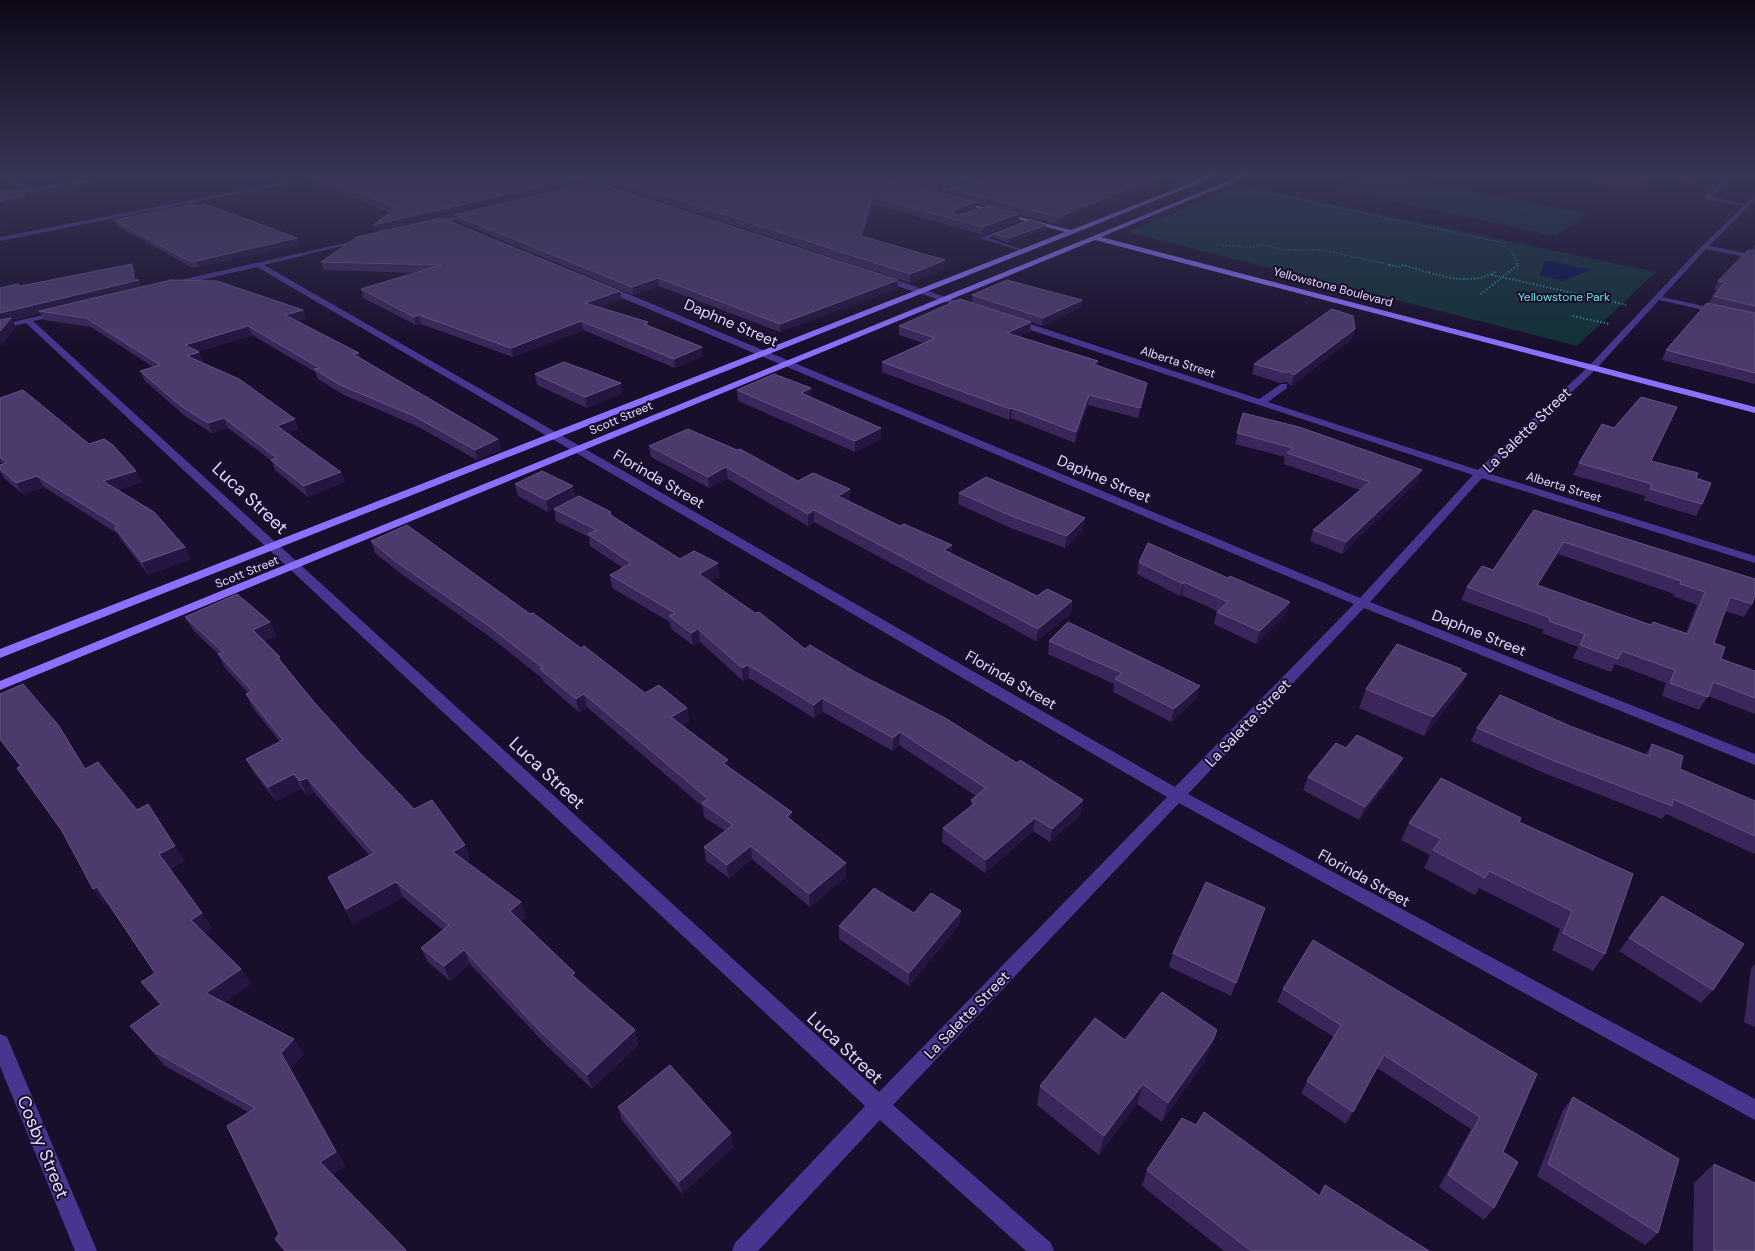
<svg xmlns="http://www.w3.org/2000/svg" width="1755" height="1251" font-family="'DM Sans',sans-serif">
<style>
.green{fill:#113137}
.water{fill:#06134e}
.lines{fill:none;stroke-linecap:round;stroke-linejoin:round}
.path-far1{stroke:#25b5c8;stroke-width:1;stroke-dasharray:1 2;stroke-linecap:butt}
.path{stroke:#25b5c8;stroke-width:2;stroke-dasharray:1 2.5;stroke-linecap:butt}
.lane{fill:#48358f;fill-rule:evenodd}
.street{fill:#48358f;fill-rule:evenodd}
.secondary{fill:#8d70ff;fill-rule:evenodd}
.wall{fill:#3a265b;fill-rule:evenodd}
.shaded-wall{fill:#251541}
.building{fill:#4c3a6d;stroke:#645384;fill-rule:evenodd}
.labels{text-anchor:middle;stroke-width:4;stroke-linejoin:round;paint-order:stroke}
.far-street-label{font-size:12px;fill:#e4d9ff;stroke:#190e2c}
.far-park-label{font-size:12px;fill:#59ebe0;stroke:#190e2c}
.street-label{font-size:15px;fill:#e4d9ff;stroke:#190e2c}
.near-street-label{font-size:18px;fill:#e4d9ff;stroke:#190e2c}
</style>
<rect width="100%" height="100%" fill="#190e2c"/>
<g class="green">
<path d="M1373 173H1376L1589 214 1556 236 1334 189Z"/>
<path d="M1240 185 1656 272 1577 346 1128 232Z"/>
</g>
<path class="water" d="M1545 260 1588 269 1591 270 1562 281 1540 275Z"/>
<g class="lines">
<g class="path-far1">
<path d="M1255 190 1504 243 1517 260 1518 266"/>
<path d="M1223 245 1248 247 1264 245 1283 250H1323L1395 266"/>
<path d="M1402 266H1406"/>
</g>
<g class="path">
<path d="M1389 265 1400 267 1403 265C1432 273 1467 288 1495 272"/>
<path d="M1492 275 1627 305"/>
<path d="M1481 294 1518 265"/>
<path d="M1573 316 1609 324"/>
</g>
<g class="lane">
<path d="M1733 173H1739L1711 197 1749 205V207L1704 199V197Z"/>
<path d="M1172 176 1193 183 1194 184 1191 186 1170 179Z"/>
<path d="M1031 219 1036 220 989 238 1024 250V252L980 238Z"/>
</g>
<g class="street">
<path d="M0 173H5L29 189 124 173H134L0 198V194L23 190Z"/>
<path d="M331 173H341L0 241V237Z"/>
<path d="M637 173H646L583 189 580 187Z"/>
<path d="M1755 195V200L1709 246 1755 255V259L1706 249 1662 297 1721 310V314L1659 300 1595 370 1487 473 1755 556V563L1482 478 1370 602 1755 754V765L1364 608 1188 794 1755 1099V1120L1179 803 893 1105 1051 1243 1054 1251H1026L880 1120 758 1251H732L735 1243 865 1106 26 323 0 329V325L61 311V315L33 321 879 1092 1167 797 257 267 175 286H172V282L367 238V240L264 265 1175 787 1354 604 603 290V286H609L1360 598 1473 475 1012 324V320H1018L1259 399 1281 384H1287V388L1268 402 1478 470 1589 366 1702 246Z"/>
<path d="M472 212 474 215 430 226 427 224Z"/>
<path d="M879 276H885L974 307 967 309 879 280Z"/>
<path d="M0 1034 7 1037 97 1251H75L0 1066Z"/>
</g>
<g class="secondary">
<path d="M1216 173H1223L1075 233 0 658V649L1065 232 958 203V201L1071 230Z"/>
<path d="M1248 173H1255L1101 237 1755 407V413L1095 240 0 690V681Z"/>
</g>
</g>
<g class="wall">
<path d="M268 173H1154L1164 175 1163 182 1057 224 1019 215V222L982 235 873 204 863 237 944 269 910 283 609 184 608 178 437 219 620 291 621 299 599 307 648 322V326L703 356 675 368 583 330 513 357 421 324 416 325 363 298 361 289 416 273 324 270 321 262 375 233 373 225 391 213 310 181 308 175 283 179ZM949 190V195L940 193 944 192ZM976 204 987 206 976 210Z"/>
<path d="M1541 173H1706L1695 184 1655 177 1641 189Z"/>
<path d="M454 215 898 288 780 332 659 286 633 295 456 221Z"/>
<path d="M114 220 297 238 299 244 199 267H191L117 226Z"/>
<path d="M1046 225V229L1009 243 994 238 995 234Z"/>
<path d="M1755 244V384L1662 360 1666 350 1709 303 1713 296 1718 290H1714L1718 281 1751 251Z"/>
<path d="M132 264 136 273 137 280 143 287 303 310 306 319 298 321 359 353 361 359 498 439 501 450 477 460 417 426 344 395 318 379 315 372 252 335 197 352H199L203 362H201L299 429 288 433 345 482 308 497 275 470 272 461 228 428 212 433 185 416 145 381 140 371 153 367 91 327 44 320 40 313 12 320 16 327 0 347V288L21 286Z"/>
<path d="M972 295 1082 300 1081 307 1042 326 1031 322 1030 331 1018 337 1098 361V366L1146 393 1138 418 1088 405 1075 443 1011 418 1009 420 882 372V362L923 343 899 335V326L972 302Z"/>
<path d="M1352 339 1291 386 1287 382 1280 383 1252 374 1254 364Z"/>
<path d="M535 374 621 383 622 393 587 408 537 385Z"/>
<path d="M737 390 811 397 881 428V439L855 452 738 401Z"/>
<path d="M0 398 89 444 142 482 118 490 191 559 149 575 121 540 118 534 44 487 23 494 4 478 0 472V465L3 464 0 461Z"/>
<path d="M1243 413 1418 481 1342 554 1310 541 1313 530 1360 490 1284 464 1285 457 1235 444Z"/>
<path d="M649 446 798 481 850 500 849 501 900 526 952 545 951 554 1037 596 1072 601 1071 614 1036 641 814 522 808 526 728 479 709 488 651 457Z"/>
<path d="M1651 461 1696 478 1702 504 1696 516 1643 500 1646 496 1573 475 1579 463Z"/>
<path d="M515 484 573 486 576 498 611 512 612 516 680 559 720 576 710 582 805 649 1081 814 1050 842 1033 831 985 873 942 842 943 828 971 806V800L976 796 899 745 893 751 823 712 814 718 749 678 743 681 700 642 693 645 671 629 670 622 612 588 610 575 623 568 590 546 589 537 556 521 554 509 548 512 518 496Z"/>
<path d="M959 493 1083 530 1065 548 1013 529 958 504Z"/>
<path d="M1534 510 1752 604 1744 617 1725 611 1714 643 1721 659 1755 671V714L1708 696 1699 710 1662 696 1666 683 1615 664 1611 672 1573 658 1578 647 1542 633 1544 630 1461 600 1467 587 1493 570ZM1558 554 1674 594 1673 596 1697 605 1686 633 1651 625 1538 586Z"/>
<path d="M371 541 530 614 645 693 687 708 689 721 682 725 729 767 793 821 846 877 810 907 752 859 729 878 706 861 704 847 725 831 704 817 703 807 587 707 579 712 544 682 542 678 490 637 400 573 375 553Z"/>
<path d="M1139 562 1228 578 1290 602 1286 614 1256 644 1214 624 1217 611 1182 595 1180 596 1137 574Z"/>
<path d="M185 617 270 622 277 636 265 641 314 702 367 761 414 809 465 845 470 860 467 862 526 917 521 921 577 980 635 1030 638 1045 592 1089 545 1044 470 964 450 981 428 962 421 948 443 930 403 897 353 924 328 877 369 855 314 792 307 796 301 788 276 801 254 773 246 759 280 742 253 708 246 694 248 693 225 668 218 654 193 630Z"/>
<path d="M1049 641 1196 699 1171 722 1113 692 1114 684 1048 654Z"/>
<path d="M1460 671 1458 693 1424 736 1359 708 1366 689Z"/>
<path d="M0 694 68 741 85 769 137 810 185 861 170 869 202 913 212 928 204 933 251 983 224 1003 304 1054 291 1068 345 1166 332 1175 407 1251H285L279 1234 248 1112 165 1066 130 1026 160 1005 141 982 155 973 107 902 104 904 93 889 62 831 20 766 0 740Z"/>
<path d="M1570 726 1645 755 1652 744 1680 769 1755 801V854L1666 814 1662 819 1544 773 1471 741 1477 728Z"/>
<path d="M1397 771 1359 820 1303 790 1308 777Z"/>
<path d="M1519 822 1605 954 1593 971 1552 950 1560 929 1479 888 1475 895 1424 868 1430 855 1401 840 1409 823Z"/>
<path d="M1265 908 1231 996 1169 967 1173 953Z"/>
<path d="M961 911 959 925 909 986 839 939V926L914 913Z"/>
<path d="M1629 938 1713 990 1701 1003 1619 951Z"/>
<path d="M1755 964V1027L1744 1022 1751 968Z"/>
<path d="M1283 989 1537 1074 1503 1152 1494 1208 1484 1220 1439 1187 1471 1129 1377 1068 1346 1124 1301 1093 1307 1081 1334 1037 1277 1002Z"/>
<path d="M1125 1040 1206 1059 1162 1122 1137 1104 1099 1155 1037 1105 1040 1086Z"/>
<path d="M1573 1097 1658 1233 1645 1245 1537 1176 1563 1110Z"/>
<path d="M618 1107 734 1146 682 1194 622 1120Z"/>
<path d="M1714 1164 1755 1251H1693L1694 1183Z"/>
<path d="M1147 1170 1319 1195 1325 1185 1429 1251H1224L1142 1186Z"/>
</g>
<g class="shaded-wall">
<path d="M0 173H1L3 178 0 179Z"/>
<path d="M11 173H30L13 176Z"/>
<path d="M281 173H322L308 174V175L283 179Z"/>
<path d="M600 173H631L608 177V178L375 233 373 225Z"/>
<path d="M982 173H1005L949 189V190L938 194V186Z"/>
<path d="M1652 173H1657L1655 177 1641 189 1646 178Z"/>
<path d="M1701 173H1706L1695 184Z"/>
<path d="M1164 175 1163 182 1057 224 1058 217Z"/>
<path d="M25 195 29 203 0 209V201Z"/>
<path d="M873 197V204L861 245V236Z"/>
<path d="M991 198V205L987 206V199Z"/>
<path d="M976 202V210L953 218 954 210Z"/>
<path d="M1019 214V222L982 235V227Z"/>
<path d="M4 220 8 228 0 230V221Z"/>
<path d="M1046 225V229L1009 243V238Z"/>
<path d="M297 238 299 244 199 267 196 261Z"/>
<path d="M945 260 944 269 910 283V274Z"/>
<path d="M132 264 136 273 137 280H139L143 289 39 311 40 313 12 320 16 327 0 347V313L134 280Z"/>
<path d="M658 278 659 286 633 295 632 287Z"/>
<path d="M898 280V288L780 332V324Z"/>
<path d="M620 291 621 299 586 312 585 303Z"/>
<path d="M1082 300 1081 307 1042 326 1043 318Z"/>
<path d="M303 310 306 319 289 324 285 315Z"/>
<path d="M419 315 421 324 416 325 414 317Z"/>
<path d="M581 321 583 330 513 357 511 348Z"/>
<path d="M1031 322 1030 331 1006 342 1007 333Z"/>
<path d="M248 326 252 335 189 354 185 345Z"/>
<path d="M1355 329 1352 339 1291 386 1294 375Z"/>
<path d="M702 347 703 356 675 368 674 359Z"/>
<path d="M199 352 203 362 191 366 187 356Z"/>
<path d="M359 353 362 362 353 354Z"/>
<path d="M1098 361 1097 371 1093 364Z"/>
<path d="M621 383 622 393 587 408 585 397Z"/>
<path d="M1147 383 1146 393 1138 418 1140 408Z"/>
<path d="M811 388V399L801 393Z"/>
<path d="M1089 395 1088 405 1075 443 1076 432Z"/>
<path d="M1012 408 1011 418 1009 420 1010 409Z"/>
<path d="M224 418 228 428 212 433 208 423Z"/>
<path d="M295 419 299 429 281 436 277 426Z"/>
<path d="M881 428V439L855 452V441Z"/>
<path d="M498 439 501 450 477 460 475 450Z"/>
<path d="M726 467 728 479 709 488 708 477Z"/>
<path d="M1422 470 1418 481 1342 554 1346 542Z"/>
<path d="M136 471 142 482 109 493 103 481Z"/>
<path d="M341 472 345 482 308 497 304 486Z"/>
<path d="M37 476 44 487 23 494 16 483Z"/>
<path d="M573 486 576 498 548 512 546 500Z"/>
<path d="M850 489V500L838 507V496Z"/>
<path d="M814 510V522L808 526V514Z"/>
<path d="M1085 518 1083 530 1065 548 1067 536Z"/>
<path d="M1564 542 1558 554 1531 597 1537 585Z"/>
<path d="M952 545 951 557 944 550Z"/>
<path d="M185 547 191 559 149 575 142 562Z"/>
<path d="M718 563 720 576 701 587 699 574Z"/>
<path d="M1184 582 1182 595 1180 596 1183 584Z"/>
<path d="M1072 601 1071 614 1036 641 1038 629Z"/>
<path d="M1290 602 1286 614 1256 644 1260 631Z"/>
<path d="M270 622 277 636 260 644 253 630Z"/>
<path d="M698 629 700 642 693 645 691 633Z"/>
<path d="M748 665 749 678 743 681 742 668Z"/>
<path d="M1467 674 1458 693 1424 736 1433 717Z"/>
<path d="M1200 686 1196 699 1171 722 1174 709Z"/>
<path d="M584 694 587 707 579 712 576 699Z"/>
<path d="M822 698 823 712 814 718V705Z"/>
<path d="M687 708 689 721 673 730 671 717Z"/>
<path d="M900 732 899 745 893 751V738Z"/>
<path d="M1403 758 1397 771 1359 820 1365 807Z"/>
<path d="M728 760 729 774 723 763Z"/>
<path d="M294 774 301 788 276 801 268 787Z"/>
<path d="M307 778 314 792 307 796 300 781Z"/>
<path d="M1083 800 1081 814 1050 842 1052 829Z"/>
<path d="M792 812 793 826 787 817Z"/>
<path d="M1035 818 1033 831 985 873 986 860Z"/>
<path d="M465 845 470 860 459 866 453 852Z"/>
<path d="M175 846 185 861 169 869 159 854Z"/>
<path d="M751 846 752 859 729 878 727 865Z"/>
<path d="M846 863V877L810 907 809 894Z"/>
<path d="M396 882 403 897 353 924 346 909Z"/>
<path d="M97 887 108 902 104 904 93 889Z"/>
<path d="M521 902 526 917 515 926 510 911Z"/>
<path d="M961 911 959 925 909 986V973Z"/>
<path d="M202 913 212 928 201 935 191 920Z"/>
<path d="M464 950 470 964 450 981 444 966Z"/>
<path d="M241 969 251 983 217 1008 206 993Z"/>
<path d="M635 1030 638 1045 592 1089 587 1075Z"/>
<path d="M1217 1030 1206 1059 1162 1122 1168 1103Z"/>
<path d="M294 1039 304 1054 291 1068 345 1166 330 1176 320 1162 281 1053Z"/>
<path d="M1143 1084 1137 1104 1099 1155 1104 1136Z"/>
<path d="M731 1133 734 1146 682 1194 679 1182Z"/>
</g>
<g class="building">
<path d="M314 173H600L373 225 397 208 308 174Z"/>
<path d="M625 173H862L976 202 954 210V214L960 215 988 206 1019 214 982 227 873 197 861 236 945 260 910 274 608 177Z"/>
<path d="M885 173H982L938 186Z"/>
<path d="M1003 173H1154L1164 175 1058 217 993 200 991 198 987 199 949 189Z"/>
<path d="M1613 173H1652L1646 178Z"/>
<path d="M595 182 898 280 780 324 658 278 632 287 454 215Z"/>
<path d="M12 190 25 195 0 201V191Z"/>
<path d="M193 204 197 206 205 204 297 238 196 261H189L114 220Z"/>
<path d="M442 218 620 291 585 303 648 322 644 324 702 347 674 359 581 321 511 348 419 315 414 317 361 289 441 265 321 262 357 237Z"/>
<path d="M1030 220 1046 225 1009 238 995 234Z"/>
<path d="M1748 250 1755 251V306L1713 296 1725 282 1718 281Z"/>
<path d="M132 264 134 280H139L0 313V288L18 284 21 286Z"/>
<path d="M171 280 217 281 303 310 285 315 359 353 353 354 498 439 475 450 414 416 340 385 314 369 320 368 248 326 185 345 199 352 187 356 239 379 295 419 277 426 341 472 304 486 271 460 277 458 224 418 208 423 181 406 140 371 160 365 86 318 39 311Z"/>
<path d="M1007 280 1082 300 1043 318 972 295Z"/>
<path d="M960 299 1031 322 1007 333 1098 361 1093 364 1147 383 1140 408 1089 395 1076 432 1012 408 1010 409 882 362 935 338 899 326Z"/>
<path d="M1707 303 1755 313V373L1666 350Z"/>
<path d="M1332 309 1353 316 1355 329 1294 375 1290 372H1283L1254 364Z"/>
<path d="M11 318 0 331V320Z"/>
<path d="M564 362 621 383 585 397 535 374Z"/>
<path d="M774 374 811 388 801 393 881 428 855 441 737 390Z"/>
<path d="M23 390 89 444 104 439 113 445 136 471 103 481 154 512 185 547 142 562 115 528 118 526 37 476 16 483 0 469V465L7 463 0 457V398Z"/>
<path d="M1641 397 1677 407 1651 461 1698 473 1696 478 1711 483 1702 504 1650 489 1652 484 1579 463 1602 424 1614 428Z"/>
<path d="M1243 413 1299 427 1422 470 1346 542 1313 530 1370 482 1287 453 1293 448 1237 433Z"/>
<path d="M688 429 737 450 740 449 798 481 813 473 850 489 838 496 900 526 904 524 952 545 944 550 1037 596 1047 589 1072 601 1038 629 814 510 808 514 726 467 708 477 649 446Z"/>
<path d="M542 471 573 486 546 500 515 484Z"/>
<path d="M986 477 1085 518 1067 536 1014 517 959 493Z"/>
<path d="M579 496 611 512 609 514 680 559 694 551 718 563 699 574 755 613 759 612 805 649 810 645 857 673 945 718 1017 763 1020 760 1083 800 1052 829 1035 818 986 860 943 828 975 803 971 800 986 788 900 732 893 738 822 698 814 705 748 665 742 668 698 629 691 633 669 616 675 613 610 575 631 563 588 534 597 530 554 509Z"/>
<path d="M1534 510 1755 579V595L1752 604 1730 597 1714 643 1725 647 1721 659 1755 671V698L1713 682 1708 697 1670 683 1675 670 1622 651 1618 659 1580 645 1585 634 1549 621 1550 618 1467 587 1482 566 1493 570ZM1564 542 1681 581 1680 584 1705 592 1688 634 1653 622 1651 625 1537 585Z"/>
<path d="M407 525 530 614 533 613 581 648 584 646 645 693 659 685 687 708 671 717 728 760 723 763 792 812 787 817 846 863 809 894 751 846 727 865 704 847 733 825 702 803 708 799 584 694 576 699 540 669 543 668 486 624 395 561 371 541Z"/>
<path d="M1148 543 1228 578 1230 576 1290 602 1260 631 1217 612 1228 602 1184 582 1183 584 1139 562Z"/>
<path d="M237 594 270 622 253 630 280 657 278 658 314 702 367 761H368L414 809 432 800 465 845 453 852 521 902 510 911 575 973 572 975 635 1030 587 1075 539 1030 464 950 444 966 421 948 449 925 396 882 346 909 328 877 374 853 307 778 300 781 294 774 268 787 246 759 283 740 246 694 252 691 218 654 223 652 185 617Z"/>
<path d="M1068 622 1200 686 1174 709 1115 679 1122 673 1049 641Z"/>
<path d="M1397 644 1461 669 1460 671 1467 674 1433 717 1366 689Z"/>
<path d="M23 684 59 726 85 769 98 762 137 810 148 804 175 846 159 854 202 913 191 920 241 969 206 993 294 1039 281 1053 336 1152 320 1162 406 1250 405 1251H285L275 1239 279 1234 227 1126 255 1108 153 1051 130 1026 161 1004 141 982 155 973 97 887 93 889 62 831 17 768 21 766 0 739V694Z"/>
<path d="M1500 695 1570 726 1649 756 1652 744 1683 756 1680 769 1755 801V836L1673 799 1672 806 1552 760 1477 728Z"/>
<path d="M1357 735 1403 758 1365 807 1308 777 1336 743 1346 748Z"/>
<path d="M1441 778 1521 818 1519 822 1633 874 1605 954 1563 933 1572 911 1489 871 1485 878 1433 850 1441 839 1409 823Z"/>
<path d="M1206 882 1265 908 1236 983 1173 953Z"/>
<path d="M874 888 914 913 931 893 961 911 909 973 839 926Z"/>
<path d="M1662 896 1744 944 1713 990 1629 938Z"/>
<path d="M1313 940 1537 1074 1503 1152 1518 1162 1494 1208 1448 1175 1480 1117 1384 1055 1353 1112 1307 1081 1341 1025 1283 989Z"/>
<path d="M1162 992 1217 1030 1213 1040 1168 1103 1143 1084 1104 1136 1040 1086 1095 1018 1125 1040Z"/>
<path d="M670 1065 731 1133 679 1182 618 1107Z"/>
<path d="M1573 1097 1679 1159 1658 1233 1548 1164Z"/>
<path d="M1204 1112 1320 1196 1325 1185 1429 1251H1251L1147 1170 1182 1118 1196 1125Z"/>
<path d="M1714 1164 1755 1183V1251H1714Z"/>
</g>
<linearGradient id="sky" x2="0" y2="1"><stop stop-color="#0e0818"/><stop offset="0.5" stop-color="#383656"/><stop offset="1" stop-color="#383656" stop-opacity="0"/></linearGradient>
<rect width="1755" height="348" fill="url(#sky)"/>
<g class="labels">
<g class="far-street-label">
<text transform="translate(1333 287) rotate(15)" y="4">Yellowstone Boulevard</text>
<text transform="translate(1178 362) rotate(18)" y="4">Alberta Street</text>
<text transform="translate(621 418) rotate(-23)" y="4">Scott Street</text>
<text transform="translate(1564 487) rotate(17)" y="4">Alberta Street</text>
<text transform="translate(247 572) rotate(-22)" y="4">Scott Street</text>
</g>
<g class="far-park-label">
<text x="1564" y="301">Yellowstone Park</text>
</g>
<g class="street-label">
<text transform="translate(731 323) rotate(23)" y="5">Daphne Street</text>
<text transform="translate(1527 430) rotate(-44)" y="5">La Salette Street</text>
<text transform="translate(659 479) rotate(30)" y="5">Florinda Street</text>
<text transform="translate(1104 479) rotate(23)" y="5">Daphne Street</text>
<text transform="translate(1479 633) rotate(22)" y="5">Daphne Street</text>
<text transform="translate(1011 680) rotate(30)" y="5">Florinda Street</text>
<text transform="translate(1248 723) rotate(-46)" y="5">La Salette Street</text>
<text transform="translate(1364 878) rotate(29)" y="5">Florinda Street</text>
<text transform="translate(967 1015) rotate(-46)" y="5">La Salette Street</text>
</g>
<g class="near-street-label">
<text transform="translate(250 498) rotate(43)" y="6">Luca Street</text>
<text transform="translate(547 773) rotate(43)" y="6">Luca Street</text>
<text transform="translate(845 1048) rotate(43)" y="6">Luca Street</text>
<text transform="translate(43 1147) rotate(68)" y="6">Cosby Street</text>
</g>
</g>
</svg>
